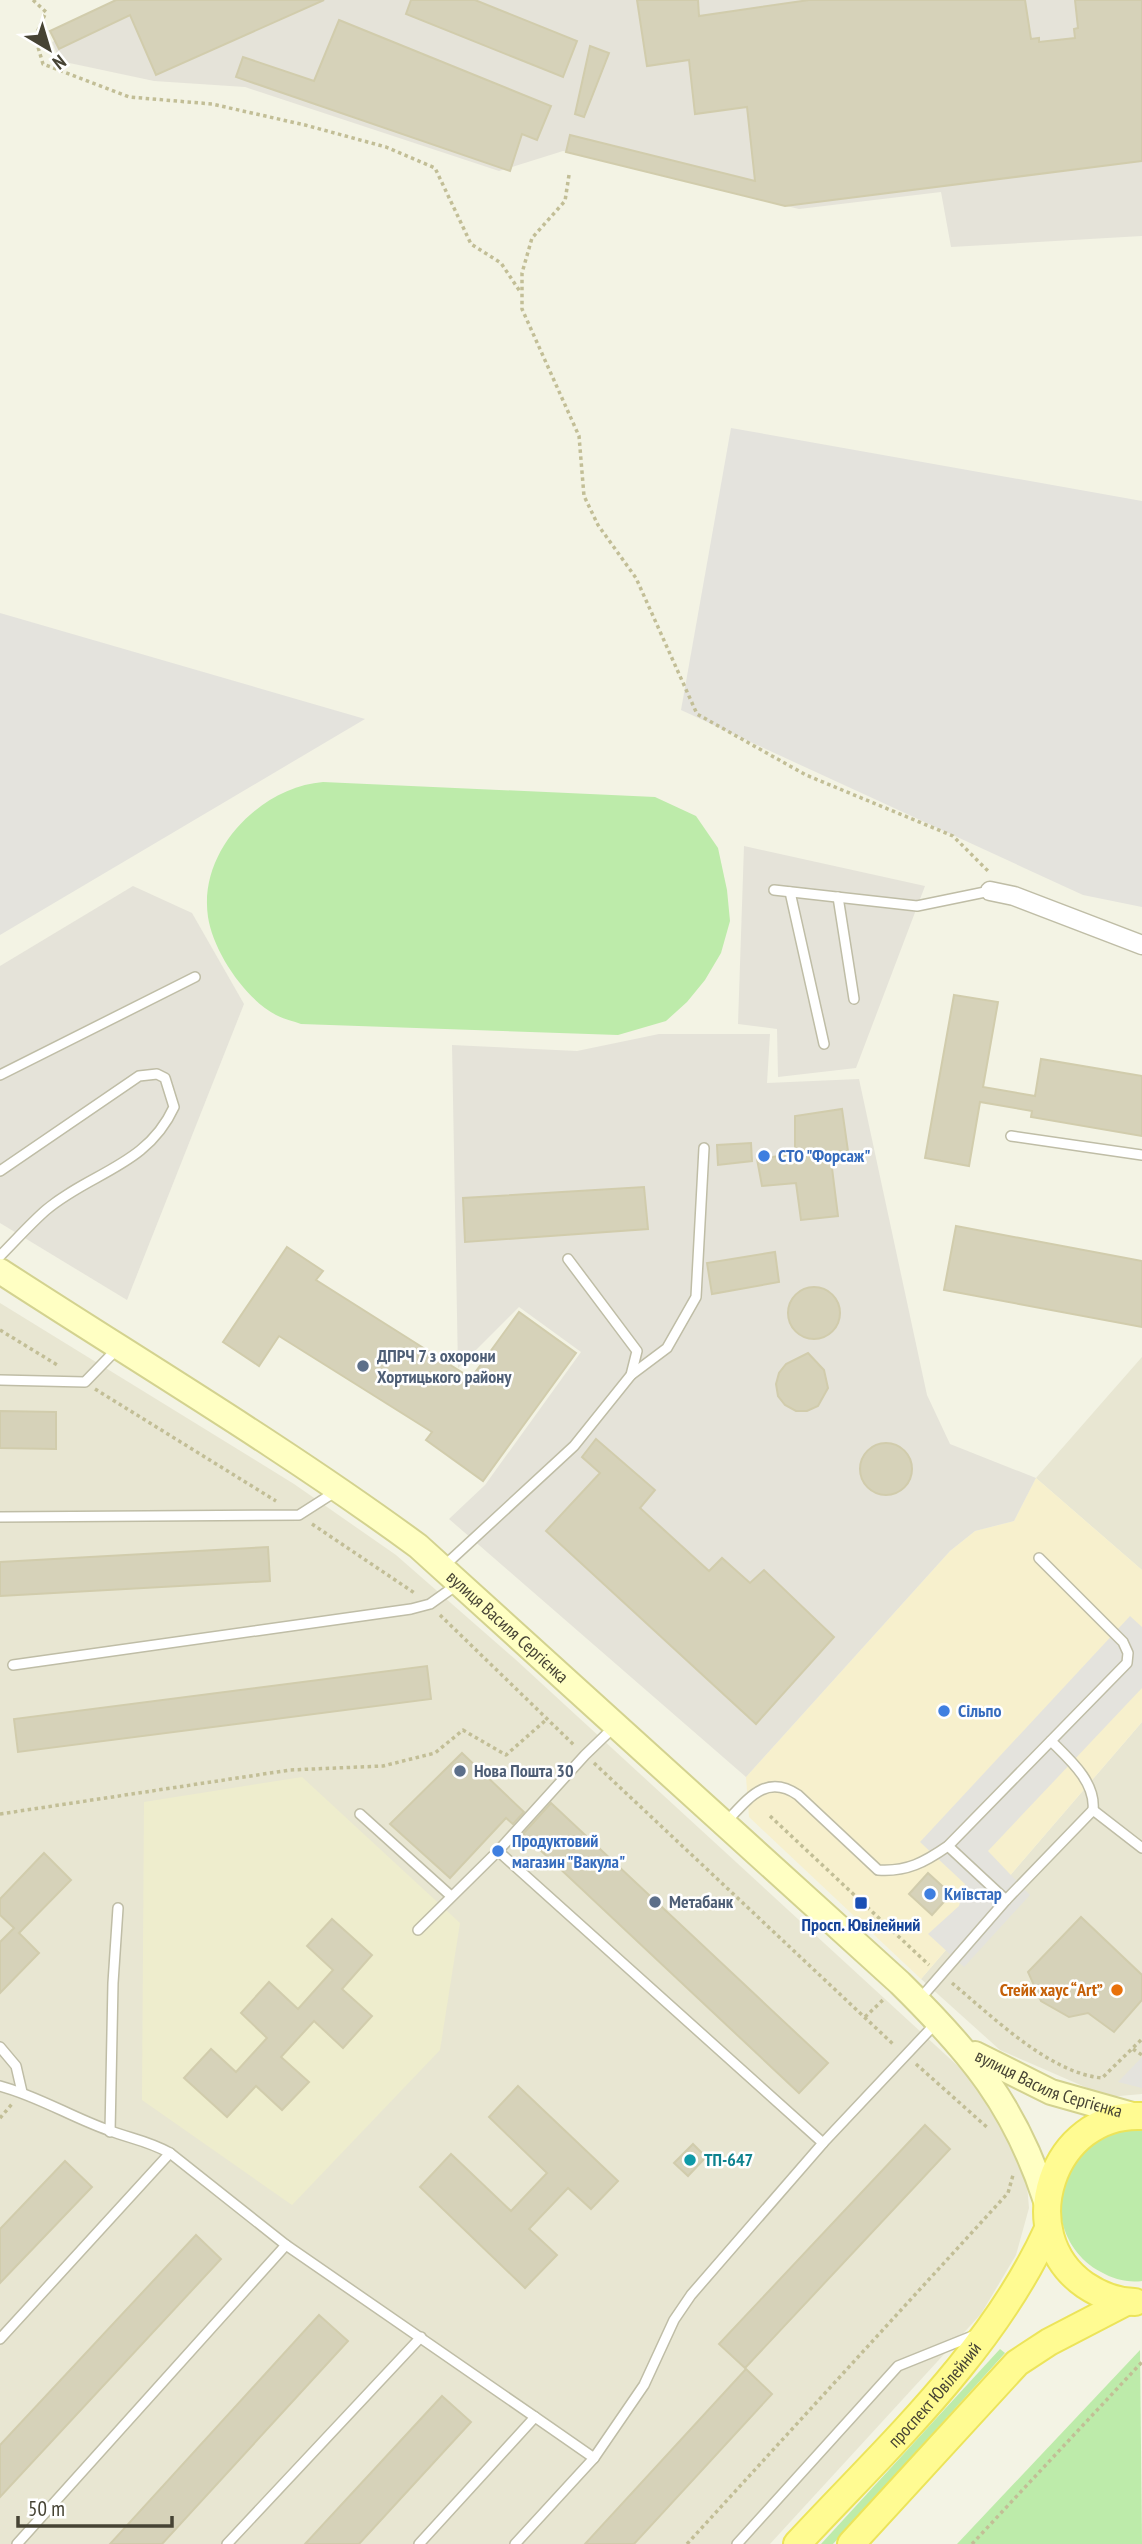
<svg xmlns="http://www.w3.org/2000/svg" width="1142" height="2544" font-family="'PT Sans Narrow',sans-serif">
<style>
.residential{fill:#e8e6d2}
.commercial{fill:#f7f0cd}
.industrial{fill:#e5e3d9}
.education{fill:#eeedcd}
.green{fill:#bdebaa}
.parking{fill:#e4e3dd}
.building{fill:#d6d2b9;stroke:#d1ccac;stroke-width:2}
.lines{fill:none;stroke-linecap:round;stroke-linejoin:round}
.lane-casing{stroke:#bfbda6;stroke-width:12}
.street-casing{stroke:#bfbda6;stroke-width:21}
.secondary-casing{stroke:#d3d28f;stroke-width:28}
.primary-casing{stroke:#ece45a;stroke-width:30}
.path{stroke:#c2be96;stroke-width:3.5;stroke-dasharray:3.5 3.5;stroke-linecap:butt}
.lane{stroke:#fff;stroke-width:9}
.street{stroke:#fff;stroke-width:18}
.secondary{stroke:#ffffc3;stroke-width:24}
.primary{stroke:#fffb92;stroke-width:26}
.shop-dot{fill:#3f7fe0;stroke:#fff;stroke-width:2.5}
.service-dot{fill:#5c6f8a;stroke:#fff;stroke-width:2.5}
.transit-dot{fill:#1a4fb4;stroke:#fff;stroke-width:2.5}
.food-dot{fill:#e8710a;stroke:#fff;stroke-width:2.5}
.culture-dot{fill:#0f9aa8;stroke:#fff;stroke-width:2.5}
.labels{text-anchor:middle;stroke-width:5;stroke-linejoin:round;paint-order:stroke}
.shop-label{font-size:18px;font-weight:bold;fill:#366cbe;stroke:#fff;text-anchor:start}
.service-label{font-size:18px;font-weight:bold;fill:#4e5e75;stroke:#fff;text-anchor:start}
.street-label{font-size:18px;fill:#464334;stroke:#fff}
.transit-label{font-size:18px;font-weight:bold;fill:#164399;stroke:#fff}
.food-label{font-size:18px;font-weight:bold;fill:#c56008;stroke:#fff;text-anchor:end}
.culture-label{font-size:18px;font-weight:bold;fill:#0d838f;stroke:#fff;text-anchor:start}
</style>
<rect width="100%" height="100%" fill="#f3f3e4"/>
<g class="residential">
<path d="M0 1303 294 1484 396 1555 515 1659 984 2090 1025 2162 1029 2208 1016 2255 981 2314 770 2544H0Z"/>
<path d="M1142 1357V1570L1036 1478Z"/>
<path d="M1142 1722V2094L1108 2097 1000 2050 921 1979Z"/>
</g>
<path class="commercial" d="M1036 1478 1142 1570V1722L921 1979 749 1817 746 1777 950 1551 975 1531 1014 1521Z"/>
<g class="industrial">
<path d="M135 0H1142V236L951 247 941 192 799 209 563 151 499 171 245 87 154 81 60 61 52 42Z"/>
<path d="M744 846 925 886 856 1068 778 1077 777 1029 738 1024Z"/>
<path d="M133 886 192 913 244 1004 127 1300 0 1223V966Z"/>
<path d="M659 1034H770L767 1083 859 1079 927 1395 950 1444 1036 1478 1014 1521 975 1531 950 1551 746 1777 449 1519 485 1485 581 1352 519 1307 458 1368 452 1045 577 1051Z"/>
</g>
<path class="education" d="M302 1777 460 1923 440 2050 292 2205 142 2100 144 1802Z"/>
<g class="green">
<path d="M323 782 655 797 696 816 718 848 727 890 730 921 721 953 705 980 687 1002 666 1021 618 1035 301 1024C293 1021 283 1019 276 1015 245 999 213 951 208 917 198 850 261 787 323 782Z"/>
<path d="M1123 2130H1142V2281C1128 2283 1113 2279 1101 2272 1058 2250 1045 2188 1081 2153 1093 2141 1107 2136 1123 2130Z"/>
<path d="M1000 2349 1005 2353 833 2544H821Z"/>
<path d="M1140 2350 1142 2544H957Z"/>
</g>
<g class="parking">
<path d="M731 428 1142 501V907L1083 895 681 710Z"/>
<path d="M0 613 365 719 0 935Z"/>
<path d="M1130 1616 1142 1627V1688L988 1851 1030 1895 964 1967 928 1934 959 1906 965 1884 920 1842Z"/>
<path d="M1142 2057V2088L1118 2082Z"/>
</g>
<g class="building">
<path d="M116 0H324L156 75 130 15 59 49 50 31Z"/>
<path d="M411 0H475L577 41 563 77 406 14Z"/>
<path d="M637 0H698L699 16 809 0H1025L1031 39 1039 38V42L1075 38 1074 29 1078 28 1075 0H1142V161L785 206 566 152 570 135 755 181 747 107 695 114 689 60 647 66Z"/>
<path d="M339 20 551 106 537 140 522 134 510 171 236 77 243 57 314 81Z"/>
<path d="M590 46 609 53 584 117 575 114Z"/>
<path d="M954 995 998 1002 983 1087 1035 1096 1041 1059 1142 1076V1136L1031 1117 1032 1111 980 1102 969 1166 925 1158Z"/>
<path d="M842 1109 848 1151 830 1152 838 1216 801 1220 796 1183 762 1186 757 1159 795 1154V1116Z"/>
<path d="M751 1143 752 1161 718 1165 717 1145Z"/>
<path d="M644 1187 648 1229 465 1242 463 1198Z"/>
<path d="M956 1226 1142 1261V1327L944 1290Z"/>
<path d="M287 1247 323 1271 316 1280 471 1378 519 1312 576 1353 483 1481 426 1440 432 1432 279 1336 259 1366 223 1342Z"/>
<path d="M775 1252 779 1282 712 1294 707 1263Z"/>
<circle cx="814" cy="1313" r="26"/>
<path d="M808 1353 824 1370 828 1388 818 1406 807 1411H796L785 1405 778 1396 776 1384 779 1373 786 1364Z"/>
<path d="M0 1411 56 1412V1449L0 1448Z"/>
<path d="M596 1439 655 1490 640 1508 709 1571 722 1558 750 1583 764 1570 834 1637 756 1724 546 1531 600 1473 582 1457Z"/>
<circle cx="886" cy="1469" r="26"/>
<path d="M268 1547 270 1581 0 1596V1562Z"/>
<path d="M427 1666 431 1699 18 1752 14 1719Z"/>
<path d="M462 1753 524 1812 513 1824 506 1818 450 1878 390 1824Z"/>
<path d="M551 1803 828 2063 799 2093 523 1834Z"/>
<path d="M44 1853 71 1880 19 1933 39 1953 0 1993V1942L14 1928 0 1915V1899Z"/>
<path d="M928 1873 951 1894 932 1915 909 1894Z"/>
<path d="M1081 1917 1142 1975V2000L1114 2032 1088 2013 1069 2017 1041 2001 1028 1972Z"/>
<path d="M332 1919 372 1955 342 1989 372 2016 343 2048 314 2021 281 2057 309 2082 282 2110 256 2086 227 2117 184 2078 211 2049 236 2072 267 2038 241 2013 269 1982 298 2009 333 1970 307 1946Z"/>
<path d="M518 2086 618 2181 591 2209 568 2188 529 2229 557 2255 525 2288 420 2187 451 2154 511 2211 547 2173 489 2117Z"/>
<path d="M925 2125 950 2149 745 2368 719 2344Z"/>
<path d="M693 2144 706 2157 688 2176 674 2163Z"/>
<path d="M65 2161 92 2187 0 2283V2229Z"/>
<path d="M196 2235 221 2259 0 2497V2445Z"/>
<path d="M319 2315 348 2341 162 2544H110Z"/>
<path d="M746 2369 772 2394 634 2544H585Z"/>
<path d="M442 2396 471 2422 359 2544H305Z"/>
</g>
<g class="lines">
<defs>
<g id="lane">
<path d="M774 890 917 906 990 891"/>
<path d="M790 892 824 1044"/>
<path d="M838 897 854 999"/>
<path d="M0 1075 195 977"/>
<path d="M1011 1136 1142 1155"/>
<path d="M0 1171 139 1076 157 1074 165 1078 174 1107C147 1166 91 1172 46 1210 30 1224 15 1241 0 1256"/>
<path d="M631 1375 667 1348 696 1297 704 1148"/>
<path d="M0 1380 85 1382 117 1349"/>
<path d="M0 1517 299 1515 335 1492"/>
<path d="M443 1567 574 1446 631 1375 637 1351 568 1259"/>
<path d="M13 1665 411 1609 430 1604 458 1584"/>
<path d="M1051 1741C1069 1759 1096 1782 1093 1810"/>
<path d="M360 1814 451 1896"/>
<path d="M726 1822C748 1799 766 1773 798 1795L878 1870C907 1872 925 1862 948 1846L1127 1663 1128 1653 1123 1642 1039 1558"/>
<path d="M1006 1900 1093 1810 1142 1848"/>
<path d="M418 1930 498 1851"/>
<path d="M919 2000 1006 1900 948 1846"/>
<path d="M0 2047 16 2066 22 2092"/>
<path d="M0 2086C38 2096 71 2117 108 2130 131 2139 146 2140 170 2153L286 2245 535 2417"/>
<path d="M110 2132 113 1983 118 1908"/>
<path d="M823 2143 937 2022"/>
<path d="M0 2339 170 2153"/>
<path d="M594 2458 644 2385 674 2320 691 2295 823 2143 498 1851 585 1755 614 1727"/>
<path d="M17 2544 286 2245"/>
<path d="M227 2544 421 2337"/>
<path d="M419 2544 535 2417 594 2458 515 2544"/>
<path d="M737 2544 898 2366 975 2335"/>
</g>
<path id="street" d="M990 891 1014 896 1142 945"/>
<g id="secondary">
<path id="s1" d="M0 1271C140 1362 283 1447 418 1546L900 1983C971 2053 1015 2105 1046 2201"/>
<path id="s2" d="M975 2054 1051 2092 1136 2116"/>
</g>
<g id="primary">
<path d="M1135 2302C1117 2302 1100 2295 1085 2285 1012 2234 1052 2112 1142 2116"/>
<path id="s3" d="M797 2544C888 2446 992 2352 1048 2229"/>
<path d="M851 2544 1017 2363 1049 2342 1126 2302"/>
</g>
</defs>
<use href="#lane" class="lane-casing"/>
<use href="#street" class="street-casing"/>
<use href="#secondary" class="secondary-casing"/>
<use href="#primary" class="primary-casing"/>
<g class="path">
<path d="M33 0 46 12 35 37 43 64 129 97 212 104 305 125 386 147 435 168 471 244 501 263 521 293"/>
<path d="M569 175 565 201 532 238 522 273V309L579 436 584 496 598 525 636 578 697 714 806 775 953 836 990 873"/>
<path d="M0 1330 59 1366"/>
<path d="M95 1389 276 1501"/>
<path d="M312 1524 416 1594"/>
<path d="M440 1615 575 1746"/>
<path d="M594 1763 894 2045"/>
<path d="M0 1814 290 1770 383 1766 435 1753 463 1730 506 1755 547 1719"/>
<path d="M770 1816 929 1965"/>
<path d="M952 1983C992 2016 1049 2073 1102 2078L1142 2039"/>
<path d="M865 2017 885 1998"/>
<path d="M1133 2049 1142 2055"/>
<path d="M916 2064 989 2129"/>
<path d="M0 2118 12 2104"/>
<path d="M687 2544 1008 2193 1013 2175"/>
<path d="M972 2544 1142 2362"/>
</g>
<use href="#lane" class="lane"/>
<use href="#street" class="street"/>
<use href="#secondary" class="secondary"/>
<use href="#primary" class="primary"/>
</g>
<g class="shop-dot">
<circle cx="764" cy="1156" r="7"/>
<circle cx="944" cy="1711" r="7"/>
<circle cx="498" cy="1851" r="7"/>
<circle cx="930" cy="1894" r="7"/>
</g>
<g class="service-dot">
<circle cx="363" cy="1366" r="7"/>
<circle cx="460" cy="1771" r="7"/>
<circle cx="655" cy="1902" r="7"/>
</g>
<rect class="transit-dot" x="854" y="1896" width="14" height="14" rx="3.5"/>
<circle class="food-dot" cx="1117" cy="1990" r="7"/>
<circle class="culture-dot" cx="690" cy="2160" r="7"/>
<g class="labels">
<g class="shop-label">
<text x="778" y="1162">СТО "Форсаж"</text>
<text x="958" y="1717">Сільпо</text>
<text x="512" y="1847">Продуктовий<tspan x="512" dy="21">магазин "Вакула"</tspan></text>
<text x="944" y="1900">Київстар</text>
</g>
<g class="service-label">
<text x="377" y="1362">ДПРЧ 7 з охорони<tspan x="377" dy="21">Хортицького району</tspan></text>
<text x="474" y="1777">Нова Пошта 30</text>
<text x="669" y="1908">Метабанк</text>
</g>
<g class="street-label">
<text dy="6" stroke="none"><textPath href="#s1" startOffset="621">вулиця Василя Сергієнка</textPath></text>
<text dy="6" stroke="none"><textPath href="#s2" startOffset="80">вулиця Василя Сергієнка</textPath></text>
<text dy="6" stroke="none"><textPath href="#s3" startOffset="203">проспект Ювілейний</textPath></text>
</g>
<g class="transit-label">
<text x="861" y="1931">Просп. Ювілейний</text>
</g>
<g class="food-label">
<text x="1103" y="1996">Стейк хаус “Art”</text>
</g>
<g class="culture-label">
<text x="704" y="2166">ТП-647</text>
</g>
</g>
<g transform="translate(49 49) rotate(142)" stroke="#ffffff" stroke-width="5" paint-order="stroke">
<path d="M0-5L12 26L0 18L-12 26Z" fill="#464334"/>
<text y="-10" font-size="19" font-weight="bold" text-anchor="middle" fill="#464334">N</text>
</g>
<path d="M18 2516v10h154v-10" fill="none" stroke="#464334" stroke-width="3.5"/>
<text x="28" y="2516" font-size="21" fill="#464334" stroke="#ffffff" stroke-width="5" paint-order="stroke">50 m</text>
</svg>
